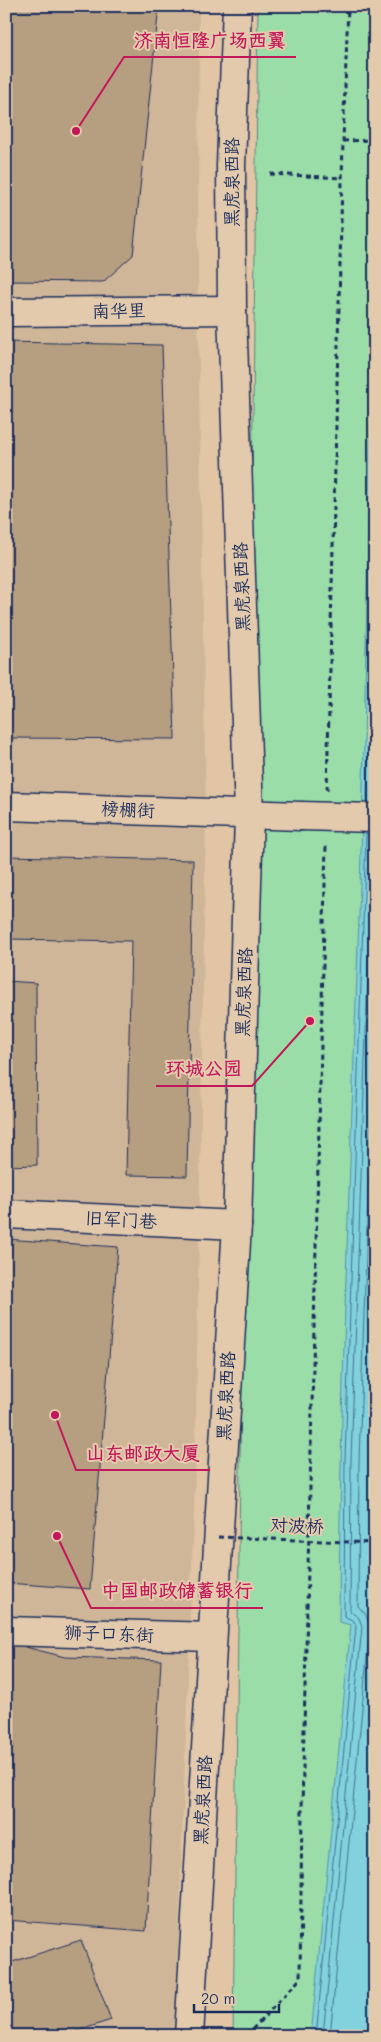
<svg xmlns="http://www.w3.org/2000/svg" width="381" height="2042" font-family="Mali,'LXGW WenKai TC',sans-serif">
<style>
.built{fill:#d0b699}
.green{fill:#9adda8;stroke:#5a8683}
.water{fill:#81d2dc;stroke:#5891aa}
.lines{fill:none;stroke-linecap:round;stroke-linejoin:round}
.shore{stroke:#447090;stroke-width:1}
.building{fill:#b69e80;stroke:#1b2f5e}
.minor-casing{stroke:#1b2f5e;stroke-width:31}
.path{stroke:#1b2f5e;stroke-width:3;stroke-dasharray:5 4;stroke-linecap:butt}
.minor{stroke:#e4caac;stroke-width:28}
.minor-bridge-casing{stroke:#1b2f5e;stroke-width:31;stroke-linecap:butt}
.path-bridge{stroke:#1b2f5e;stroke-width:3;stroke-dasharray:5 4;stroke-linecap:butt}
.minor-bridge{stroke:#e4caac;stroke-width:28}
.labels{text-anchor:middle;stroke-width:4;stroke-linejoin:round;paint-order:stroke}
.street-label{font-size:18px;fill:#1b2f5e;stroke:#e4caac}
.leader{fill:none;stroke:#c2185b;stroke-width:2}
.callout-dot{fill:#c2185b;stroke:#e4caac;stroke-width:2}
.callout-label{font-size:19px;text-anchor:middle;font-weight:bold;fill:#c2185b;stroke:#e4caac;stroke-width:4;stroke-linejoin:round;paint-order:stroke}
</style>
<rect width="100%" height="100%" fill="#e1c5a5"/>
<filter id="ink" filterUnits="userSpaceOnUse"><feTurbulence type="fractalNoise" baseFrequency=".02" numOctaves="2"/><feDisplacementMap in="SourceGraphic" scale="10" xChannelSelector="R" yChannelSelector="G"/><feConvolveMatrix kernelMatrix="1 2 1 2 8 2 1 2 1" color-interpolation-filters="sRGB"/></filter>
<g filter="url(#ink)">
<path class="built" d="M6 6H199L198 310 206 813 195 1482 175 2036H6Z"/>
<path class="green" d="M258 6H375V2036H233Z"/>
<path class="water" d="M375 275V2036H311L351 1625 339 1622C340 1356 354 1090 362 823 367 641 368 458 375 275Z"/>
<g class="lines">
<g class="shore">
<path d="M367 803 375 416"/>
<path d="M373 803 375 734"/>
<path d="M316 2036 356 1626 354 1621 344 1616 345 1460 366 833"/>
<path d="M323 2036 362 1626 359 1618 350 1611 351 1461 373 833"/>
<path d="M330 2036 370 1627 366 1615 358 1606 359 1461 375 992"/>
</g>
</g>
<g class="building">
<path d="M6 6H159L133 255 103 282 6 281Z"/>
<path d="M6 342 162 345 175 739 6 738Z"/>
<path d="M6 856 193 860 187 1176 126 1175 131 941 6 939Z"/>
<path d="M6 981 36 983 37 1165 6 1166Z"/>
<path d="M6 1239 118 1247 90 1589 6 1583Z"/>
<path d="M6 1642 65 1657 161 1660 146 1931 6 1920Z"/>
<path d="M81 1940 111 2020 62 2036H6V1964Z"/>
</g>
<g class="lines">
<defs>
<g id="minor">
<path d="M6 312 232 310"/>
<path d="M6 806 301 816"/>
<path d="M6 1214 237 1225"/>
<path d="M6 1631 212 1637"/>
<path d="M189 2036 237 1225 249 815 232 310 231 165 237 6"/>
</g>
</defs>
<use href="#minor" class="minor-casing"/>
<g class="path">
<path d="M343 141 375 140"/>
<path d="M270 174 342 178"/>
<path d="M327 790 343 141 348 6"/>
<path d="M246 2036 300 1979 302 1809 326 844"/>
</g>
<use href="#minor" class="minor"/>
<defs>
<path id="minor-bridge" d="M301 816 375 818"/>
</defs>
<use href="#minor-bridge" class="minor-bridge-casing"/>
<path class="path-bridge" d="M218 1537 375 1543"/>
<use href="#minor-bridge" class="minor-bridge"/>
</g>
</g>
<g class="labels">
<g class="street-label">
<text transform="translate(232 182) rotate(-90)" y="6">黑虎泉西路</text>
<text transform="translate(119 311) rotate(-1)" y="6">南华里</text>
<text transform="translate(242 587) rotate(-92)" y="6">黑虎泉西路</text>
<text transform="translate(128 810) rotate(2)" y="6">榜棚街</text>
<text transform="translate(244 992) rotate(-88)" y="6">黑虎泉西路</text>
<text transform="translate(121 1220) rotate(3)" y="6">旧军门巷</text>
<text transform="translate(226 1396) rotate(-87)" y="6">黑虎泉西路</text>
<text transform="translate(297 1526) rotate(2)" y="6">对波桥</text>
<text transform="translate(109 1634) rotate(2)" y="6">狮子口东街</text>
<text transform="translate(203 1800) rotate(-87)" y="6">黑虎泉西路</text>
</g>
</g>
<path class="leader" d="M76 131L124 57H296M310 1021L252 1086H156M55 1415L76 1470H210M57 1536L91 1608H263"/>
<g class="callout-dot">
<circle cx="76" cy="131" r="5"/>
<circle cx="310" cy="1021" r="5"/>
<circle cx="55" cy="1415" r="5"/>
<circle cx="57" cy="1536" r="5"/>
</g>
<g class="callout-label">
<text x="210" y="47">济南恒隆广场西翼</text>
<text x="204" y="1075">环城公园</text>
<text x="143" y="1460">山东邮政大厦</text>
<text x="177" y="1597">中国邮政储蓄银行</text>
</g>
<rect width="381" height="2042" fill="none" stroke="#e4caac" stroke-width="25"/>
<rect x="12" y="12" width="356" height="2017" fill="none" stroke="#1b2f5e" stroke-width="2" filter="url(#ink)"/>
<path d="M194 2004v8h85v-8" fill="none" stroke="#1b2f5e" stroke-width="2.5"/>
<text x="201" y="2004" font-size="15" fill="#1b2f5e" stroke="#e4caac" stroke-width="4" paint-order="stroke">20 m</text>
</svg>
